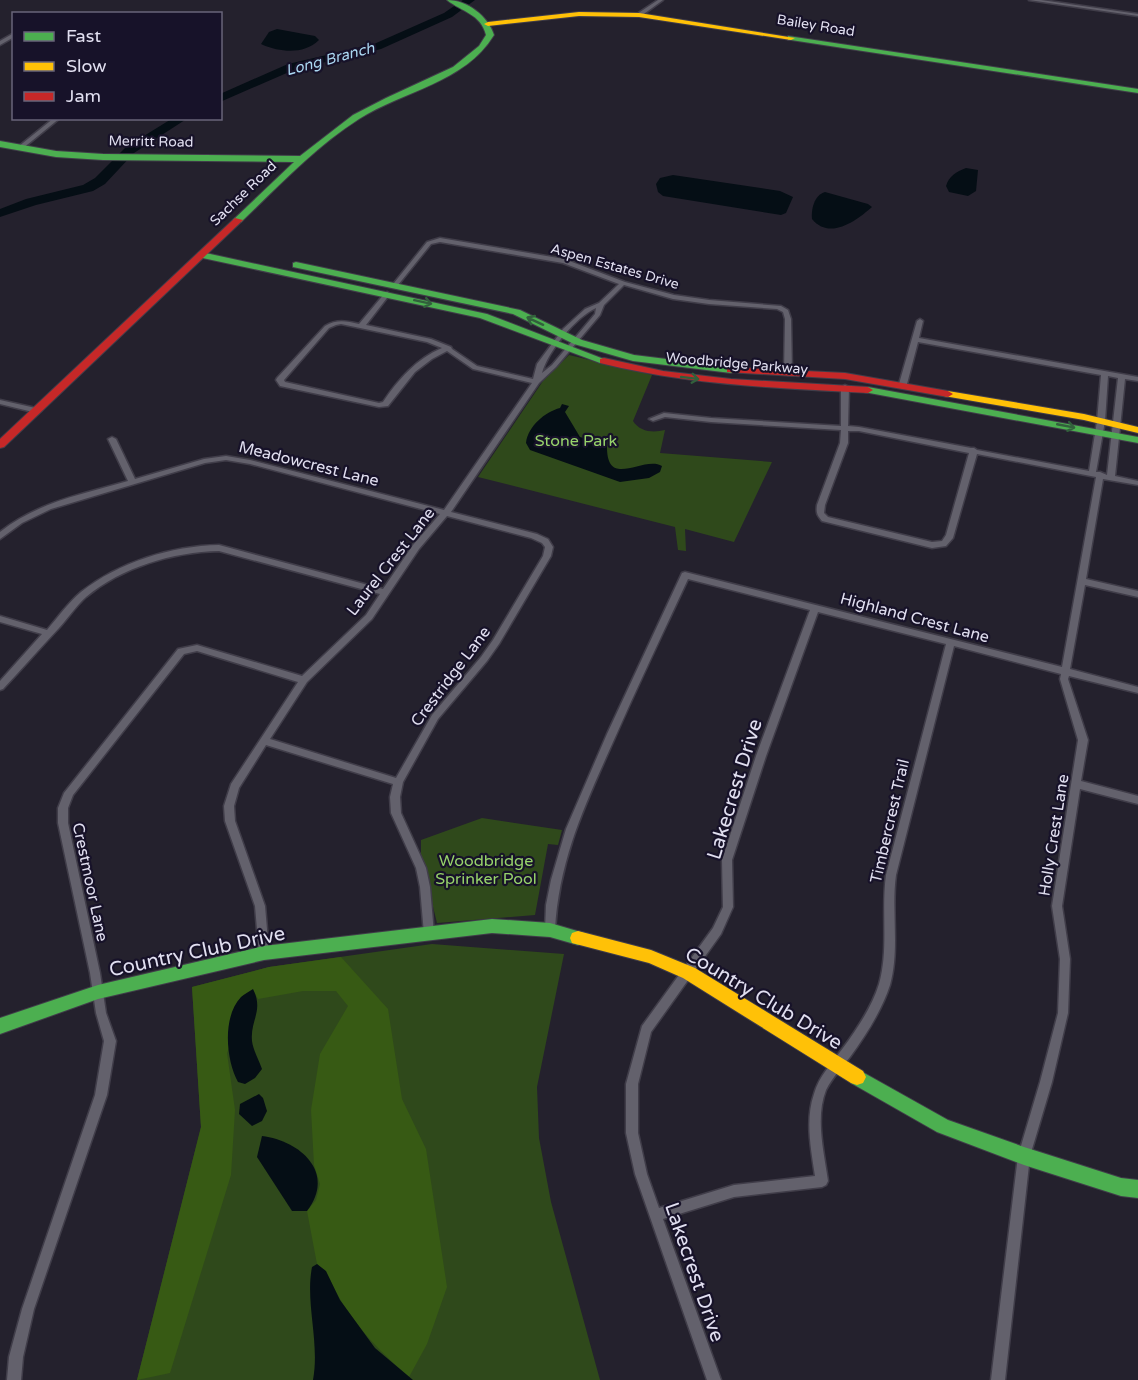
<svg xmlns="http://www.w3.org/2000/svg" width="1138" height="1380" font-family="'Varela Round',sans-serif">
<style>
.green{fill:#2f491b}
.forest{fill:#375a14}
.water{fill:#050e15}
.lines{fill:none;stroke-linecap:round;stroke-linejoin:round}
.river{fill:#050e15;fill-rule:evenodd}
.street-casing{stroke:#403d49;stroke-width:3}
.fast-casing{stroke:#403d49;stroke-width:2}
.slow-casing{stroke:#403d49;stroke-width:2}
.jam-casing{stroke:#403d49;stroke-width:2}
.street{fill:#63616c;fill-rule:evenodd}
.fast{fill:#4caf50;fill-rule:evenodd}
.slow{fill:#ffc107;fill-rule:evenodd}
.jam{fill:#c62828;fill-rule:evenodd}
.oneway{stroke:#32603c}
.labels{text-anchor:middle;stroke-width:4.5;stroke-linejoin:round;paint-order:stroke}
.far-street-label{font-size:14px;fill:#e1dff0;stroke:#171229}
.far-water-label{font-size:15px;font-style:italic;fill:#abd8f2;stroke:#171229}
.park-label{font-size:16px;fill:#97d36b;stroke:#171229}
.street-label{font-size:16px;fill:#e1dff0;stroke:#171229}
.near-street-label{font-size:20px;fill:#e1dff0;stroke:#171229}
</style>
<rect width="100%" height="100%" fill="#24212d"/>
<g class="green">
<path d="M569 355 652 375 633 421C640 432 653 433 665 430L660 453 772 462 734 542 685 529 686 551 678 550 675 527 478 477 543 381Z"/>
<path d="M482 818 562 830 558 845 548 844 535 915 437 923 421 858V840Z"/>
<path d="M432 944 564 954 537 1087 539 1138 551 1202 600 1380H137L201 1127 192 987 269 967Z"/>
</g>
<path class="forest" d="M341 957 388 1009 402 1099 426 1149 447 1287 427 1344 409 1377C383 1354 358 1330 340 1299 332 1286 329 1274 317 1264L307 1211 316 1200 320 1184 314 1165 311 1110 320 1054 348 1006 336 991H303L258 999 253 990 227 1053 235 1110 231 1175 170 1373 137 1380 201 1127 192 987 269 967Z"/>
<g class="water">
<path d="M277 29 315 36 319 40C304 55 280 52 263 45L261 44 269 32Z"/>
<path d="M966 168 978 170 976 191 968 196 949 192 946 186C949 176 956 172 966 168Z"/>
<path d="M673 175 780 191 793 197 786 213 781 215 663 196 658 192 656 184 660 178Z"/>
<path d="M825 192 868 204 872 207C857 220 830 241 812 219 811 210 814 195 825 192Z"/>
<path d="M562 404 569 406 565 412 580 437 607 445C606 491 643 455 662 466L660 472 649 478 620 482 530 450 526 443C528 426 545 412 560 408Z"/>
<path d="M253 989C264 1011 250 1020 252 1041 253 1050 259 1060 262 1069L255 1078 245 1084 238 1082C226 1060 222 1017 241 997 244 994 249 992 253 989Z"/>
<path d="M259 1094 263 1098 267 1111 262 1121 252 1126 239 1114 240 1104Z"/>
<path d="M262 1136C301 1141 336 1173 307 1211H292L257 1157Z"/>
<path d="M317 1264 326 1271 340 1300 375 1348 413 1380H313C320 1342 305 1303 312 1267Z"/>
</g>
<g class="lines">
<g class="river">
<path d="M463 0H475L452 17 381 49 296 69 220 102V94L288 64 374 44 444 13Z"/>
<path d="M173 118H188L134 153 105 184 93 191 36 205 0 217V209L26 199 83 185 95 178 126 147Z"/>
</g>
<defs>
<g id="street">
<path d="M658 0H663L641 16H637V14Z"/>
<path d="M1029 0H1041L1138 14V16Z"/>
<path d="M14 33V37L0 45V41Z"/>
<path d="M54 118H60L22 149H18V147Z"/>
<path d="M440 238 564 259 625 282 674 295 709 300 781 306 788 310 791 319 792 373 788 375 784 373 785 319 783 312 777 309 709 304 673 299 624 285 604 305 600 315 556 367 539 383 451 512 537 534 548 539 553 547 551 556 499 644 487 661 438 719 403 782 400 797 401 813 426 868 430 887 434 934 433 937 429 939 425 937 424 934 420 887 416 868 391 813 390 797 393 784 266 745 239 788 234 806 235 821 265 906 269 953 268 956 264 958 260 956 259 953 255 906 225 821 224 806 231 784 298 682 197 651 184 654 73 795 68 808V823L100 973 106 1013 116 1041 107 1095 34 1309 23 1357 21 1380H7L9 1357 22 1309 95 1095 104 1041 96 1013 90 973 58 823V808L64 793 178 649 197 645 302 676 366 615 380 594 219 551C173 552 122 567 86 597 76 606 68 618 59 628 40 648 22 669 3 689L0 690V681L42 634 0 622V616L47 630C58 617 68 603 81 592 119 562 171 546 219 545L383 589 413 545 440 514 250 464 226 460 205 463 51 509 22 523 0 539V532C38 502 83 494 128 481L108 439 112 437 116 439 135 479 204 459 226 456 250 460 444 510 532 383 473 369 447 351 432 359 415 372 388 406 379 407 280 386 276 380 277 378 325 326C337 319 346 321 359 324L385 293 387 292 390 294 366 325 431 339 451 347 452 349 477 366 533 379 537 364 563 329 585 309 599 303 619 284 563 263 440 242 431 244 398 285H394V283L427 242ZM596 308 595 314 552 365 542 373C548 351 576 317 596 308ZM341 324 427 342 442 348C416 359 398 380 383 402L379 403 285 382 284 380 329 328 336 325ZM447 516 531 538 542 543 545 547 543 556 493 640 481 657 432 715 396 778 270 739 307 682 372 619 419 549Z"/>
<path d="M920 319 923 321 919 338 1138 377V381L1125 379 1115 476 1138 481V485L1103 479 1086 579 1138 591V597L1085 585 1070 669 1138 687V693L1069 676 1068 679 1088 740 1081 781 1138 796V804L1080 789 1062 906 1070 959 1068 1013 1052 1082 1030 1156 1005 1380H991L1018 1156 1040 1082 1058 1013 1060 959 1052 906 1078 740 1060 679 1061 674 954 646 896 875C891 911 900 949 890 985 882 1010 866 1035 850 1057 842 1067 832 1078 826 1090 815 1118 824 1152 828 1181L826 1185 822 1187 734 1197 663 1219 721 1380H707L635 1174 626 1133V1084L642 1026 713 928 723 907 722 860 756 756 810 610 688 579C663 633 637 687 613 742 585 805 559 859 555 930L554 933 550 935 546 933 545 930 546 905 551 880 566 829 607 734 682 573 685 572 1062 667 1096 477 977 454 953 538 946 546 932 548 822 521C817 515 816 513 817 505L840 443 841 430 711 422 665 417 653 421 649 419 664 413 711 418 841 426V387L845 385 849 387 848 426 859 427 971 448H974L977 450 1089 471 1097 421 1101 375 918 342 907 384 903 386H900L899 384 917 321ZM1108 376 1118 378 1107 475 1100 472H1096L1105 421ZM848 431H859L969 453 946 535 942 541 932 542 828 517 824 513 825 505 848 443ZM818 612 946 644 886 875C881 911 889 949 879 984 872 1007 857 1029 843 1048 832 1063 819 1076 814 1094 805 1120 811 1149 815 1176L734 1185 659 1208 647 1174 638 1133V1084L651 1032 721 934 733 907 732 860 766 756Z"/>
<path d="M0 400 40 409 41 411 37 413 0 404Z"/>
</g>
<g id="fast">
<path d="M447 0C467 0 488 16 494 35 465 83 403 91 359 119 315 147 279 186 241 222L233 220 294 162 103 160 56 157 0 147V141L56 151 103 154 300 156 353 115 386 98 453 67 479 46 486 35C481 14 462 12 447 0Z"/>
<path d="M788 36 1138 89V93L791 40H788Z"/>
<path d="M201 252 487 314 609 361 608 363H600L480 318 198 257V253Z"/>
<path d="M296 262 520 310 582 340 634 355 731 367 736 370 731 373 633 361 574 344 513 314 293 267V263Z"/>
<path d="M868 387 1138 437V443L864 392 863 390Z"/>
<path d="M492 919 550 923 584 933 586 938 584 943 578 945 550 937 492 933 264 960 98 999 0 1034V1018L98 985 264 946Z"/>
<path d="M857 1069 948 1120 1024 1147 1121 1178 1138 1180V1198L1121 1196 1024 1165 937 1132 851 1083 848 1077 851 1071Z"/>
</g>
<g id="slow">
<path d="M579 12 639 13 795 38 791 40 639 17 579 16 488 26 484 24 488 22Z"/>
<path d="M948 391 1084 414 1138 427V433L1084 420 944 396V392Z"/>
<path d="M578 931 651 950 695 968 863 1071 866 1077 863 1083 857 1085 851 1083 683 978 649 963 572 943 570 938 572 933Z"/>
</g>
<g id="jam">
<path d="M235 218 243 220 4 447 0 448V439Z"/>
<path d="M604 358 663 371 731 379 868 387 873 390 868 393C778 388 688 385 600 363V359Z"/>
<path d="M731 367 845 373 948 391 953 394 948 397 845 379 727 372V368Z"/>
</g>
</defs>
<use href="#street" class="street-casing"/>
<use href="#fast" class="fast-casing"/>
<use href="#slow" class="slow-casing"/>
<use href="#jam" class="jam-casing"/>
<use href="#street" class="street"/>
<use href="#fast" class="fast"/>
<use href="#slow" class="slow"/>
<use href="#jam" class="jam"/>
</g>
<defs><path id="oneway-shaft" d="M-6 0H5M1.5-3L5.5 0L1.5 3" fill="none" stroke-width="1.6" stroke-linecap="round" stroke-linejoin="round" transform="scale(1.5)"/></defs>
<g class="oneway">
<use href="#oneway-shaft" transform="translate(423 302) rotate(12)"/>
<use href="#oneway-shaft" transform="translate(535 321) rotate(-155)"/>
<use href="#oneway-shaft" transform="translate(690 378) rotate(7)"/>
<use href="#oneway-shaft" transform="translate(1066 426) rotate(11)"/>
</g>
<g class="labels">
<g class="far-street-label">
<text transform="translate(816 25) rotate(9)" y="5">Bailey Road</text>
<text transform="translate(151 141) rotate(1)" y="5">Merritt Road</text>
<text transform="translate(243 193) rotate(-44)" y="5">Sachse Road</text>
<text transform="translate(615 266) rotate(16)" y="5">Aspen Estates Drive</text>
<text transform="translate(737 363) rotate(5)" y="5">Woodbridge Parkway</text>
</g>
<g class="far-water-label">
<text transform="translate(330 59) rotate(-15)" y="5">Long Branch</text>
</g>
<g class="park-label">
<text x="576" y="446">Stone Park</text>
<text x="486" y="866">Woodbridge<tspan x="486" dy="18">Sprinker Pool</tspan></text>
</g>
<g class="street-label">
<text transform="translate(309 463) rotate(14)" y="6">Meadowcrest Lane</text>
<text transform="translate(390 561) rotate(-52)" y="6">Laurel Crest Lane</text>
<text transform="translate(915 617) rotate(15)" y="6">Highland Crest Lane</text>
<text transform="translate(450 676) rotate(-53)" y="6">Crestridge Lane</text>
<text transform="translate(889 821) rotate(-77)" y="6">Timbercrest Trail</text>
<text transform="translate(1053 835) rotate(-81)" y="6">Holly Crest Lane</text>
<text transform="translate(91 882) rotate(78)" y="6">Crestmoor Lane</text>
</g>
<g class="near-street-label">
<text transform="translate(734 789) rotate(-73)" y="7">Lakecrest Drive</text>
<text transform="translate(197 951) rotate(-12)" y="7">Country Club Drive</text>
<text transform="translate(764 998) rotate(31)" y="7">Country Club Drive</text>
<text transform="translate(695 1272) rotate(71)" y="7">Lakecrest Drive</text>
</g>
</g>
<rect x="12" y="12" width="210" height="108" fill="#171229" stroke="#686479" stroke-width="1.5"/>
<rect x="24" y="32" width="30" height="9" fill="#4caf50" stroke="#686479" stroke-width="1.5"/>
<text x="66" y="42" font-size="18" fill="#e1dff0">Fast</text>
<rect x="24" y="62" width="30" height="9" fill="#ffc107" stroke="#686479" stroke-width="1.5"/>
<text x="66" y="72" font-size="18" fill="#e1dff0">Slow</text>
<rect x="24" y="92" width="30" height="9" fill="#c62828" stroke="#686479" stroke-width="1.5"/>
<text x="66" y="102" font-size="18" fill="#e1dff0">Jam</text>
</svg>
